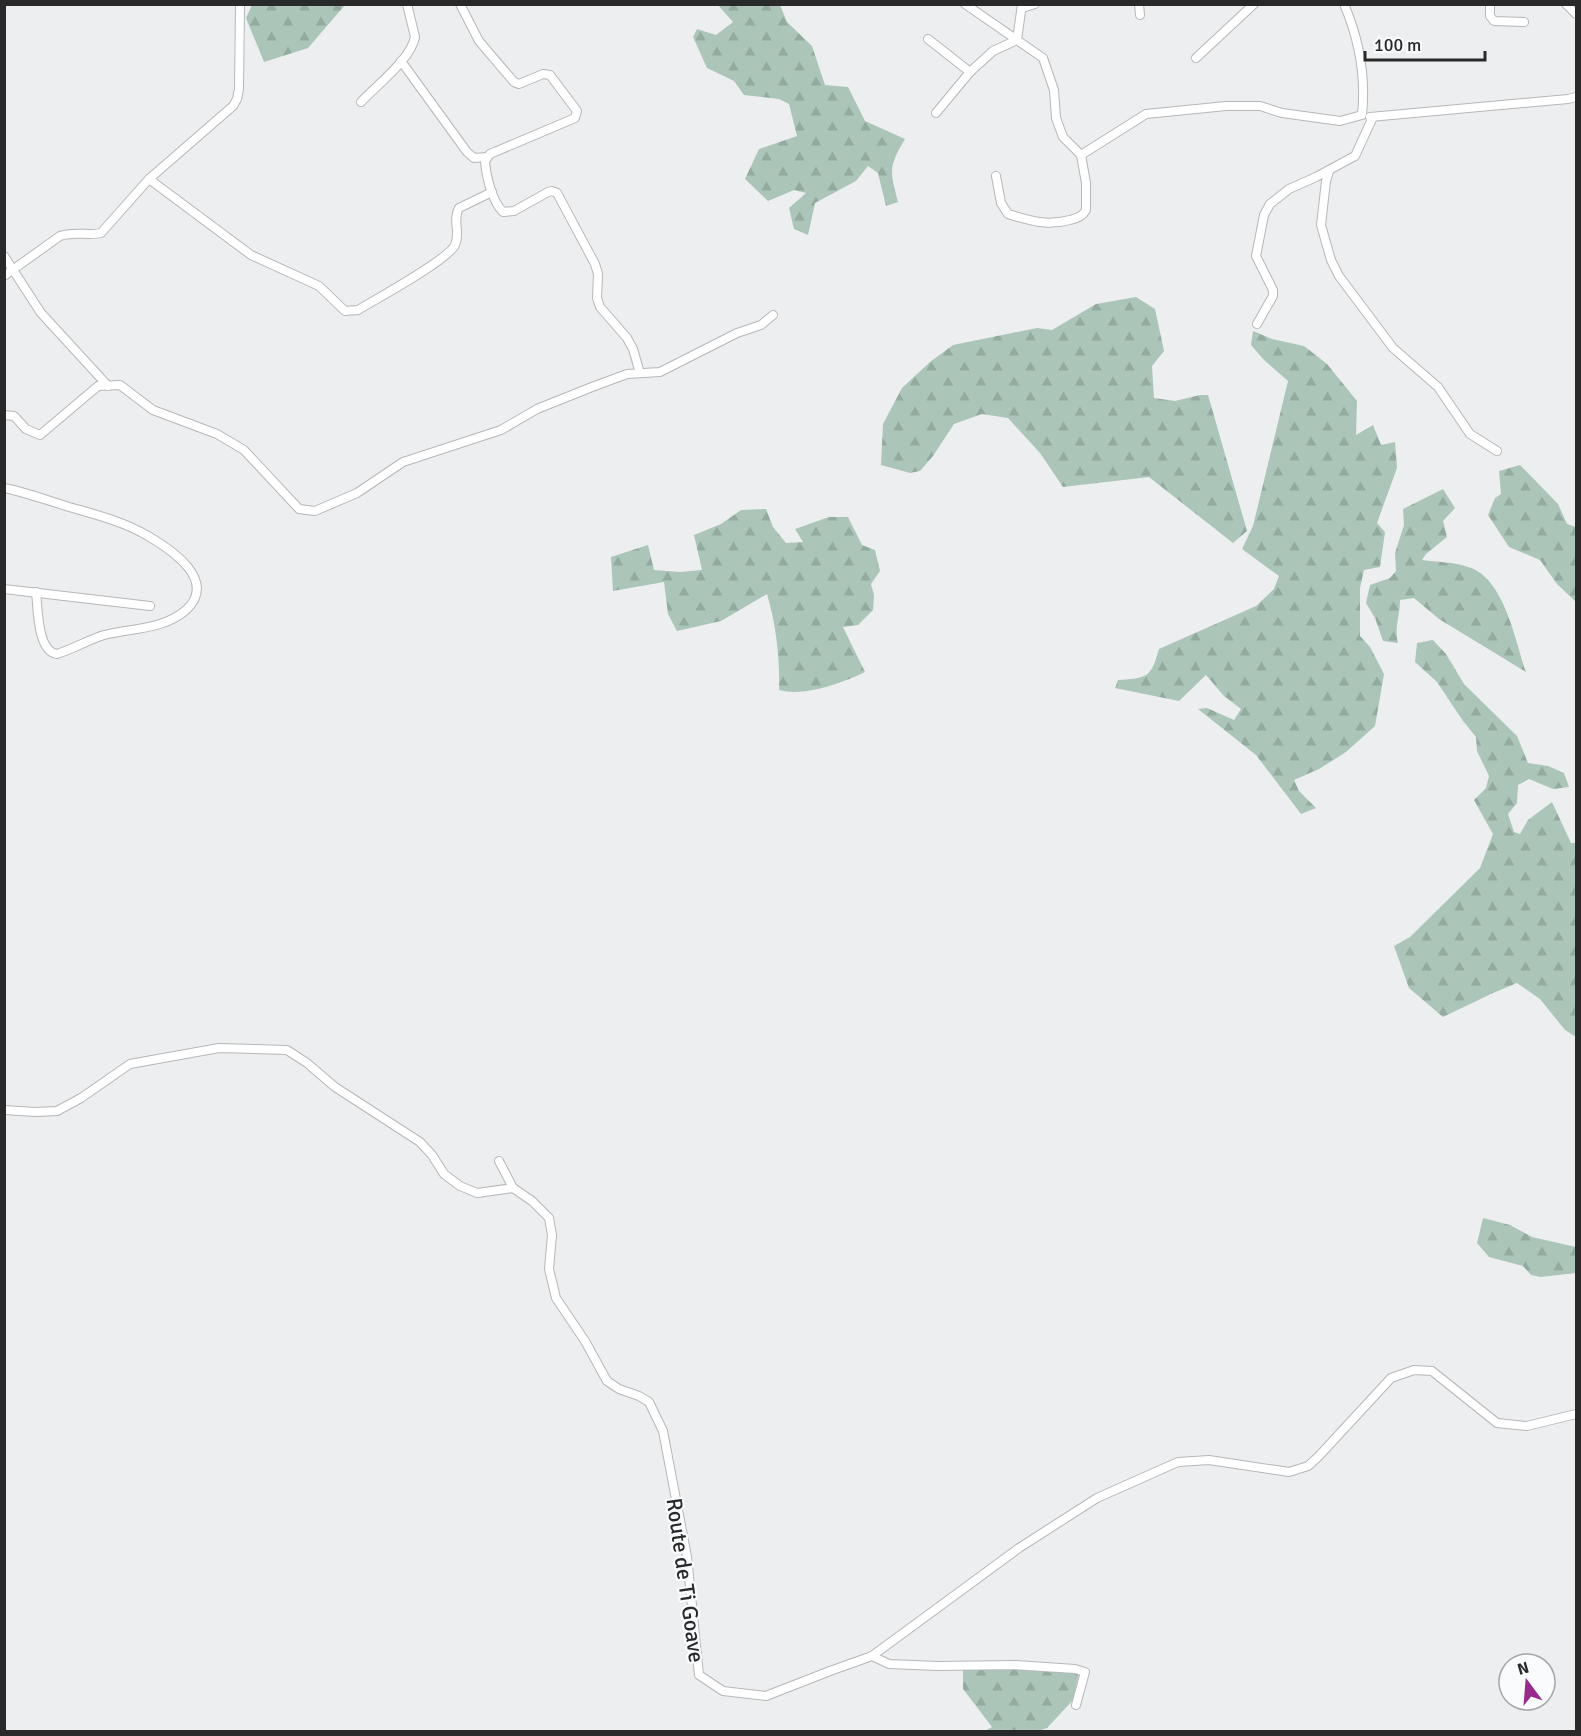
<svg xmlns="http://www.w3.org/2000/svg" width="1581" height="1736" font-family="Signika,sans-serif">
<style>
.forest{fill:url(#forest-firs)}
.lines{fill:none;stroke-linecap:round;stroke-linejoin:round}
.minor-casing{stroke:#b6b7b9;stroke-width:10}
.minor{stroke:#fff;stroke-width:8}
.labels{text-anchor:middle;stroke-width:4.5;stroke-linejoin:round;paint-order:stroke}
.street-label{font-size:22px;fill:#29292a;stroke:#fafbfc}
</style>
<defs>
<pattern id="forest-firs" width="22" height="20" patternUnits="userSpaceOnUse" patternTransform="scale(1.5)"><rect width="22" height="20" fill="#abc6b8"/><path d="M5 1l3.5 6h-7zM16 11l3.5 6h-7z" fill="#93aa9e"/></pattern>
</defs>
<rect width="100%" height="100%" fill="#eceeef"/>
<g class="forest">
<path d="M252 5V4L345 5 308 48 264 62 246 18Z"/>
<path d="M718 5H780L787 22 812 46 825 85 848 87 865 121 905 139C888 167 890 171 898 202L886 206 878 173 868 166 856 181 815 203 808 235 794 229 789 208 806 193 794 190 768 201 745 179 759 149 797 136 789 104 779 99 744 95 734 81 707 68 693 37 697 29 716 35 733 22Z"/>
<path d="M1136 297 1155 309 1164 351 1152 366 1154 398 1175 401 1200 395H1208L1247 531 1233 543 1149 477 1063 487 1040 453 1008 418 982 414 954 424 933 456 920 471 910 473 881 465 883 424 902 388 930 362 953 345 1037 328 1052 330 1096 304Z"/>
<path d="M1253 331 1272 339 1304 346 1327 364 1357 401 1356 435 1373 425 1381 445 1395 442 1397 468 1377 523 1385 532 1380 567 1364 570 1360 588V636L1370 647 1384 674 1375 726 1346 752 1319 769 1294 780 1299 791 1316 808 1301 814 1256 755 1198 709 1207 708 1234 720 1241 709 1224 696 1206 675 1179 701 1115 688 1118 680C1147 678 1151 678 1159 649L1256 606 1274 589 1279 576 1242 549 1253 526 1288 381 1264 360 1251 345Z"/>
<path d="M1520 465 1558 504 1567 524 1576 527V602L1557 584 1540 560 1509 547 1488 515 1495 498 1501 494 1499 471Z"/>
<path d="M1443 489 1455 508 1443 521 1447 537 1426 554 1422 560C1437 562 1454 562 1468 567 1504 577 1515 640 1526 672L1439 619 1414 598 1400 600C1400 616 1394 628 1398 643L1383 641 1375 618 1366 603 1370 585 1390 578 1396 571 1395 553 1404 525 1403 509Z"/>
<path d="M766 509 773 527 786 543 803 542 795 529 829 517H848L862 545 875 550 880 571 871 584 874 595 873 610 858 625 843 627 865 672C842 683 805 697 779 690 780 657 776 625 767 594L721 621 677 631 668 614 664 582 613 591 611 557 648 545 654 570 680 572 702 570 694 535 721 524 741 510Z"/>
<path d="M1433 640 1446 654 1464 684 1517 736 1528 763 1548 766 1564 773 1569 787 1553 789 1529 779 1518 785 1517 803 1508 814 1514 832 1520 834 1528 820 1552 802 1571 843H1576V1037L1565 1030 1540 999 1517 983 1493 993 1443 1017 1409 988 1394 946 1410 937 1480 868 1493 834 1474 800 1486 788 1489 776 1477 751 1476 737 1463 721 1437 682 1415 662 1417 643Z"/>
<path d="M1483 1218 1510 1225 1532 1237 1576 1247V1273L1541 1277 1531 1275 1523 1266 1489 1257 1477 1243Z"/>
<path d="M963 1668H1023L1079 1673 1073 1700 1047 1728 1038 1731 983 1732 992 1727 963 1689Z"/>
</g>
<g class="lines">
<defs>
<g id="minor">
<path d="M460 4 479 41 514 82 519 84 543 74 550 75 577 111 575 118 490 154 485 161C486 176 492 201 503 212L514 211 548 192 552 191 557 193 595 264 598 274 597 298 600 307 627 338 633 349 640 373"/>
<path d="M965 4 1043 58 1054 90 1056 118 1063 137 1081 155 1086 183V210C1082 217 1077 218 1070 220 1046 226 1031 221 1008 214L1001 203 996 176"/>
<path d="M1139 4 1140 15"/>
<path d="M1490 4V16L1494 21 1524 22"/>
<path d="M1566 4 1576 14"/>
<path d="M1022 8 1035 4"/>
<path d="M928 39 970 72 993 51 1017 40 1022 4"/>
<path d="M1196 58 1254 4"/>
<path d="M401 61 467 152 474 158 487 157"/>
<path d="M361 102C377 85 411 59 415 37L407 4"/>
<path d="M936 113 970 72"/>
<path d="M1370 117 1568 99 1576 97"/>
<path d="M1081 155 1146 114 1226 106H1260L1282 113 1340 121 1362 115C1366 77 1359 39 1344 4"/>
<path d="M1329 171 1326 181 1321 225 1331 260 1339 276 1393 348 1438 387 1470 434 1497 451"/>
<path d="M149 179 251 255 319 286 345 311 358 310C376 299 448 260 455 245 461 233 452 220 459 208L492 192"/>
<path d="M4 256 41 313 108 386"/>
<path d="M4 276 60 236C74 231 88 236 101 233L149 179 233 106 237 99 239 89 240 4"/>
<path d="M1257 324 1273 296V290L1256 256 1264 215 1270 204 1289 189 1316 177 1355 156 1373 117"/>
<path d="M4 415 14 416 26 429 40 435 98 386 120 385 153 410 217 434 244 450 299 509 315 511 357 493 403 462 501 430 537 409 592 387 627 374 660 372 737 333 761 325 773 315"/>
<path d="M4 488C25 492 46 500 66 506 93 514 123 521 148 536 172 550 218 581 186 610 163 630 131 628 104 635 88 640 73 649 57 654 37 651 38 608 36 592"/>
<path d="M4 589 150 606"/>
<path d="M4 1110 35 1112 57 1111 81 1098 130 1064 219 1048 287 1050 307 1063 335 1087 420 1142 432 1155 444 1174 460 1186 477 1193 513 1188 532 1201 549 1218 552 1235 549 1269 556 1298 585 1341 607 1381 619 1389 639 1396 649 1402 663 1431 687 1557 699 1675 723 1691 766 1696 830 1671 872 1656 1019 1548 1097 1498 1178 1462 1209 1460 1289 1472 1308 1466 1318 1457 1391 1378 1414 1370 1432 1371 1497 1423 1527 1426 1576 1414"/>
<path d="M499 1161 513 1188"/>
<path d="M872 1656 889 1664 938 1666 1014 1665 1075 1669 1085 1672 1076 1705"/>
</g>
</defs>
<use href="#minor" class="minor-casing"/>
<use href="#minor" class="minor"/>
</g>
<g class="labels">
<g class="street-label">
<text transform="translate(686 1580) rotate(82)" y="8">Route de Ti Goave</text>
</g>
</g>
<rect width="1581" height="1736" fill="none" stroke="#29292a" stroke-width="12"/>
<g transform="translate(1527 1682) rotate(344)"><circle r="28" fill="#fafbfc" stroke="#a6a7a8" stroke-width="1.5"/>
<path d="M0-4.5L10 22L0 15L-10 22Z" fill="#982b8b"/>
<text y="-9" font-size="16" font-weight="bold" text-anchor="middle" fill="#29292a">N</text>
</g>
<path d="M1365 51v9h120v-9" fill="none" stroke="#29292a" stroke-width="3"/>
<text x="1374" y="51" font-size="18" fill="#29292a" stroke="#fafbfc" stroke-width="4.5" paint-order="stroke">100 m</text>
</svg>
